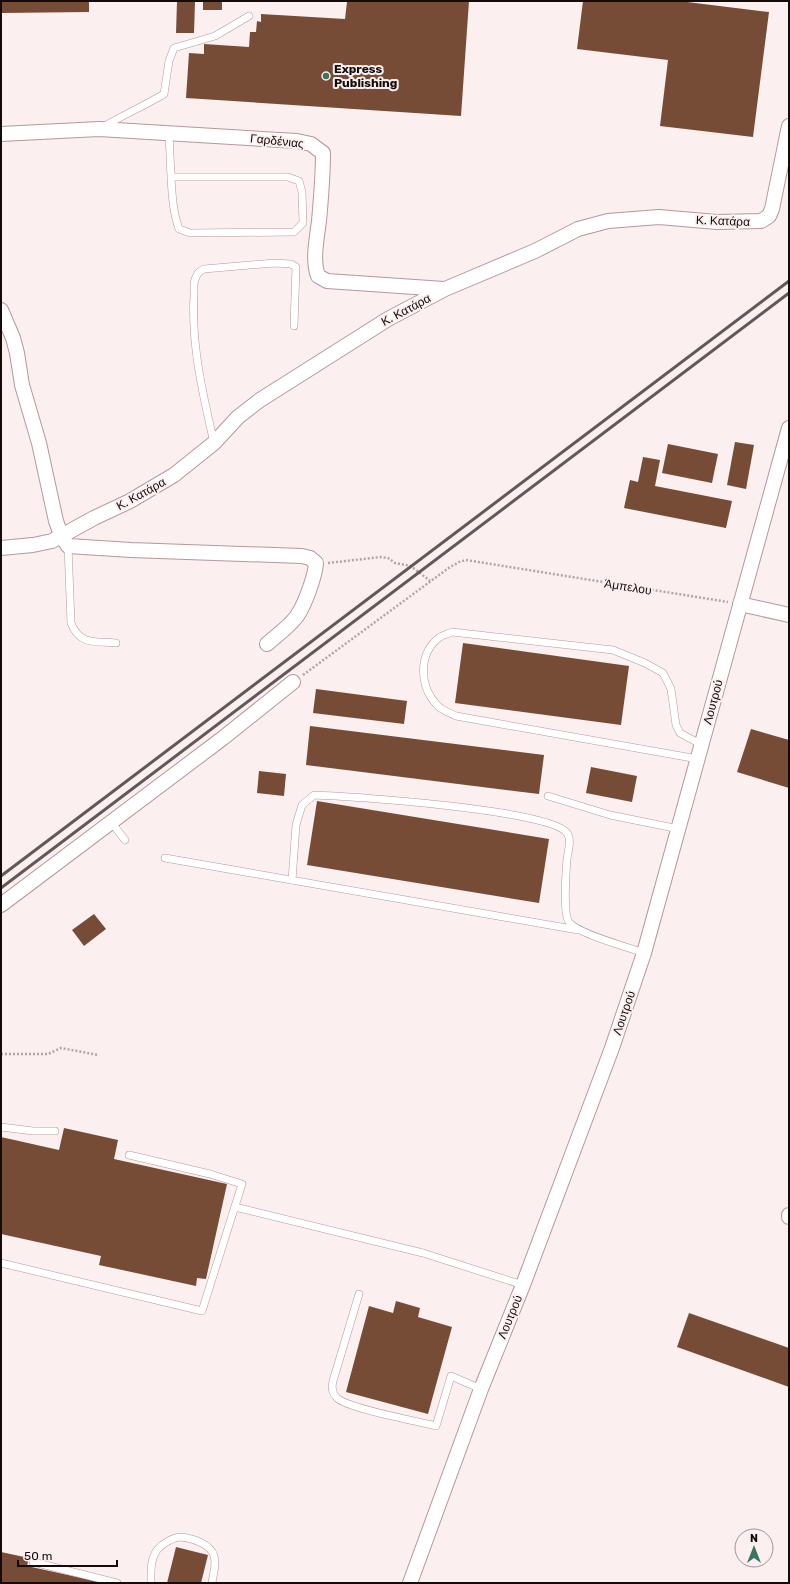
<svg xmlns="http://www.w3.org/2000/svg" width="790" height="1584" font-family="Rubik,sans-serif">
<style>
.building{fill:#774c36}
.lines{fill:none;stroke-linecap:round;stroke-linejoin:round}
.service-casing{stroke:#b69899;stroke-width:8}
.minor-casing{stroke:#b69899;stroke-width:16}
.path{stroke:#b1a5a5;stroke-width:2.5;stroke-dasharray:2 2;stroke-linecap:butt}
.service{stroke:#fff;stroke-width:7}
.minor{stroke:#fff;stroke-width:14}
.rail{stroke:#635858;stroke-width:3}
.poi-dot{fill:#387663;stroke:#fcefef;stroke-width:1.5}
.labels{text-anchor:middle;stroke-width:4;stroke-linejoin:round;paint-order:stroke}
.poi-label{font-size:12px;font-weight:bold;fill:#140a0a;stroke:#fcefef;text-anchor:start}
.street-label{font-size:12px;fill:#140a0a;stroke:#fcefef}
</style>
<rect width="100%" height="100%" fill="#fcefef"/>
<g class="building">
<path d="M1 1H89V12L1 13Z"/>
<path d="M177 1H195L194 33H176Z"/>
<rect x="203" y="1" width="19" height="9"/>
<path d="M358 1H469L461 116 186 98 189 53 204 54V44L249 47 250 32H256L257 21 261 22V14L345 19 347 2H358Z"/>
<path d="M583 1H679L769 12 753 137 660 126 668 60 577 49Z"/>
<path d="M735 442 754 445 746 489 727 485Z"/>
<path d="M668 444 718 454 712 483 662 473Z"/>
<path d="M643 457 660 460 655 486 732 501 726 528 624 508 630 480 638 482Z"/>
<path d="M463 643 629 666 621 725 455 703Z"/>
<path d="M316 689 407 701 404 724 313 713Z"/>
<path d="M310 726 544 755 539 794 306 765Z"/>
<path d="M751 729 789 740V788L737 772Z"/>
<path d="M591 767 637 776 632 802 586 793Z"/>
<path d="M259 771 286 774 284 796 257 793Z"/>
<path d="M317 801 549 839 539 903 307 865Z"/>
<path d="M94 914 106 929 84 946 72 930Z"/>
<path d="M64 1128 118 1140 114 1159 227 1184 206 1279 197 1278 196 1286 99 1265 101 1256 1 1234V1137L59 1150Z"/>
<path d="M396 1301 420 1308 418 1317 452 1327 428 1414 346 1392 369 1306 393 1313Z"/>
<path d="M689 1313 789 1348V1387L677 1347Z"/>
<path d="M176 1547 208 1555 201 1583H167Z"/>
<path d="M1 1552 29 1558 27 1566 104 1583H1Z"/>
</g>
<g class="lines">
<defs>
<g id="service">
<path d="M103 127C123 115 144 106 164 94L169 61 174 48 215 36 249 16"/>
<path d="M169 133 171 177C172 195 173 212 179 229L190 233 294 232 303 223 302 192 299 181 288 177H171"/>
<path d="M214 443C203 395 191 345 194 295 194 289 193 282 196 277 198 272 200 271 204 269L275 263 291 264 296 267 294 326"/>
<path d="M68 546 71 623C80 646 96 641 116 643"/>
<path d="M698 759 456 716C450 713 441 710 437 705 419 686 418 653 440 637 443 635 448 634 452 632L613 650 645 663 663 673 671 689 676 725 680 733 702 745"/>
<path d="M548 796 610 815 679 829"/>
<path d="M111 822 125 840"/>
<path d="M165 858 578 930"/>
<path d="M292 880 296 825 302 805 314 795C350 796 552 810 567 833 572 839 568 852 567 859 566 871 563 914 569 922 578 934 628 947 644 953"/>
<path d="M1 1127 33 1131H55"/>
<path d="M235 1207 423 1253 523 1285"/>
<path d="M1 1263 202 1311 242 1184 210 1174 129 1155"/>
<path d="M359 1294 333 1381C331 1388 332 1393 337 1398 349 1409 417 1421 436 1426L451 1376 481 1389"/>
<path d="M33 1562 117 1583"/>
<path d="M151 1583C151 1572 150 1560 157 1550 162 1544 173 1537 181 1537 192 1538 211 1544 214 1556 217 1565 213 1574 212 1583"/>
</g>
<g id="minor">
<path d="M1 134 99 129 297 141 311 144 323 153C323 176 321 199 319 221 317 238 312 260 318 276L327 281 444 289"/>
<path d="M1 310 13 338 17 353 22 385 39 443 56 521 61 535 68 546 131 550 302 556 310 558 316 563C315 577 305 604 297 616 290 626 276 636 267 644"/>
<path d="M1 548 33 545 52 541 94 518 130 501 174 475 214 443 238 417 260 400 388 319 445 289 535 251 578 229 608 221 659 217 717 222 761 221 769 216 772 209 789 126"/>
<path d="M740 604 789 615"/>
<path d="M1 905 223 738 293 682"/>
<path d="M789 1215V1217"/>
<path d="M410 1583 481 1389 523 1285 612 1048 644 953 789 428"/>
</g>
</defs>
<use href="#service" class="service-casing"/>
<use href="#minor" class="minor-casing"/>
<g class="path">
<path d="M328 563 381 557 388 558 395 563 411 566 430 581"/>
<path d="M303 675 450 567 459 562 466 560 728 602"/>
<path d="M1 1054H48L61 1048 98 1055"/>
</g>
<use href="#service" class="service"/>
<use href="#minor" class="minor"/>
<g class="rail">
<path d="M1 876 789 281"/>
<path d="M1 888 789 293"/>
</g>
</g>
<circle class="poi-dot" cx="326" cy="76" r="4"/>
<g class="labels">
<g class="poi-label">
<text x="334" y="73">Express<tspan x="334" dy="14">Publishing</tspan></text>
</g>
<g class="street-label">
<text transform="translate(277 141) rotate(6)" y="4">Γαρδένιας</text>
<text transform="translate(723 221) rotate(2)" y="4">Κ. Κατάρα</text>
<text transform="translate(406 310) rotate(-28)" y="4">Κ. Κατάρα</text>
<text transform="translate(141 494) rotate(-29)" y="4">Κ. Κατάρα</text>
<text transform="translate(628 587) rotate(9)" y="4">Άμπελου</text>
<text transform="translate(713 702) rotate(-75)" y="4">Λουτρού</text>
<text transform="translate(624 1013) rotate(-71)" y="4">Λουτρού</text>
<text transform="translate(510 1317) rotate(-68)" y="4">Λουτρού</text>
</g>
</g>
<rect width="790" height="1584" fill="none" stroke="#140a0a" stroke-width="4"/>
<g transform="translate(754 1548)"><circle r="19" fill="#fcefef" stroke="#9f9393"/>
<path d="M0-3L7 15L0 10L-7 15Z" fill="#387663"/>
<text y="-6" font-size="11" font-weight="bold" text-anchor="middle" fill="#140a0a">N</text>
</g>
<path d="M18 1560v6h99v-6" fill="none" stroke="#140a0a" stroke-width="2"/>
<text x="24" y="1560" font-size="12" fill="#140a0a" stroke="#fcefef" stroke-width="3" paint-order="stroke">50 m</text>
</svg>
